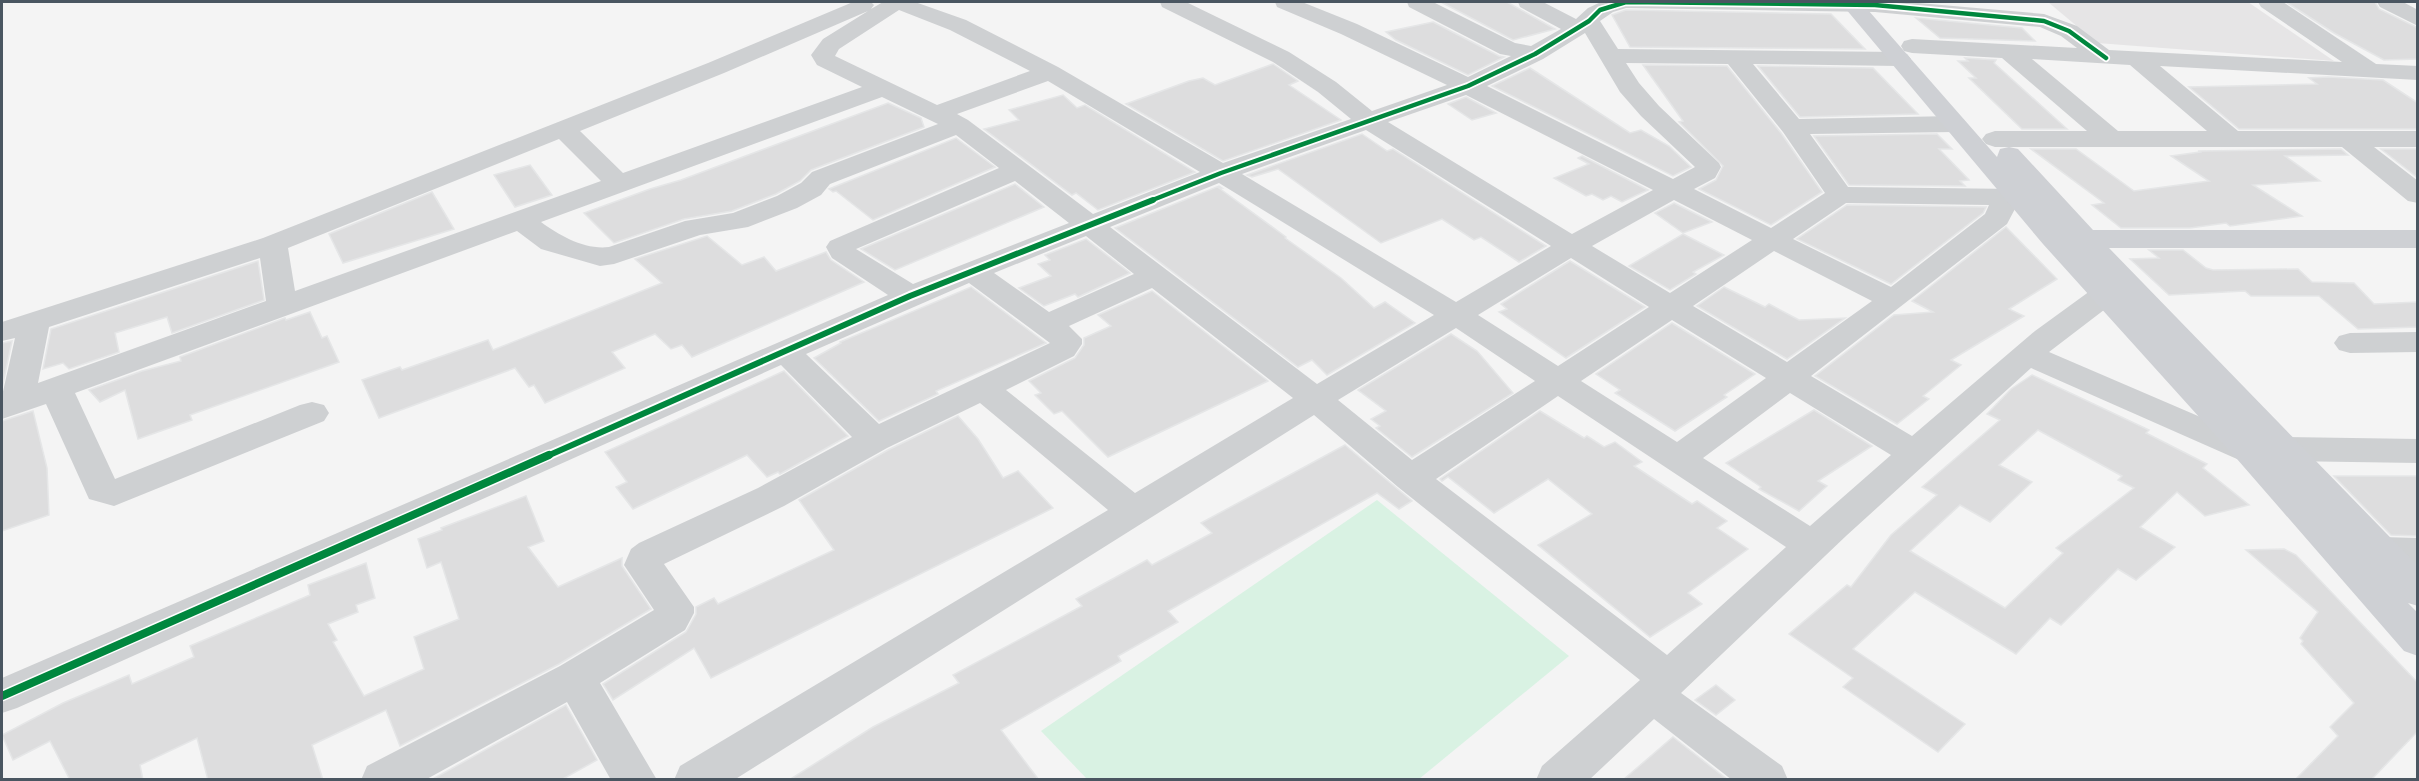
<svg xmlns="http://www.w3.org/2000/svg" width="2419" height="781" font-family="Inter,sans-serif">
<style>
.education{fill:#e6e5e6}
.green{fill:#d9f2e3}
.building{fill:#ddddde;stroke:#e5e6e7;stroke-width:1.5;fill-rule:evenodd}
.lines{fill:none;stroke-linecap:round;stroke-linejoin:round}
.street{fill:#ced0d2;fill-rule:evenodd}
.secondary{fill:#ced0d4;fill-rule:evenodd}
.cycleway-far2-casing{stroke:#fff;stroke-width:8}
.cycleway-far1-casing{stroke:#fff;stroke-width:10}
.cycleway-casing{stroke:#fff;stroke-width:11}
.cycleway-far2{stroke:#00873e;stroke-width:4.5}
.cycleway-far1{stroke:#00873e;stroke-width:6}
.cycleway{stroke:#00873e;stroke-width:8}
</style>
<rect width="100%" height="100%" fill="#f4f4f4"/>
<path class="education" d="M2048 2H2248L2334 61 2097 43Z"/>
<path class="green" d="M1377 500 1569 656 1419 779H1087L1041 731Z"/>
<g class="building">
<path d="M1441 2H1507L1555 29 1513 40Z"/>
<path d="M2286 2H2375L2379 9 2418 28V59L2384 60 2334 33Z"/>
<path d="M1626 10 1831 14 1865 49 1630 47 1612 15Z"/>
<path d="M1916 18 2022 28 2035 41 1940 38Z"/>
<path d="M1433 22 1499 56 1504 57 1468 75 1396 40 1386 32Z"/>
<path d="M1965 58 1996 60 1994 63 2067 129H2022L1969 78H1976L1958 61H1968Z"/>
<path d="M1273 64 1298 81 1289 85 1341 120 1223 161 1126 104 1189 81 1203 78 1215 85Z"/>
<path d="M1643 65 1727 66 1781 133 1822 192 1771 225 1699 189 1716 180 1723 166 1679 122 1683 121Z"/>
<path d="M1758 66 1873 68 1918 114 1800 117Z"/>
<path d="M1530 68 1630 133 1641 130 1669 146 1691 167 1673 176 1492 86Z"/>
<path d="M2328 77 2383 80 2418 103V129H2239L2189 87 2317 84 2309 78Z"/>
<path d="M1063 95 1077 108 1085 105 1195 172 1098 210 1076 193 1072 195 984 129 1019 120 1009 110Z"/>
<path d="M1466 97 1496 113 1472 120 1448 104Z"/>
<path d="M888 103 921 118 924 127 811 170 800 181 776 194 732 211 684 219 614 243 584 213 650 189 681 180Z"/>
<path d="M1362 134 1387 151 1393 149 1546 246 1519 262 1481 237 1474 240 1442 219 1381 243 1278 169 1252 177 1247 175Z"/>
<path d="M1937 134 1952 149H1939L1969 180 1960 181 1965 186 1849 185 1814 136Z"/>
<path d="M956 138 995 167 873 220 836 191 833 192 829 189Z"/>
<path d="M2031 149H2076L2134 191 2209 181 2171 156 2200 152 2198 151 2341 149 2348 155 2285 156 2320 181 2253 185 2302 216 2230 226 2226 223 2190 228H2121L2092 205 2104 203Z"/>
<path d="M2381 149H2418V178Z"/>
<path d="M1582 156 1648 190 1622 202 1611 196 1603 200 1592 194 1586 196 1554 178 1589 164 1578 158Z"/>
<path d="M530 165 552 195 515 207 494 175Z"/>
<path d="M1015 184 1044 207 895 270 861 249Z"/>
<path d="M1219 186 1222 188H1219L1286 237 1285 238 1341 278 1374 308 1385 302 1415 323 1327 375 1312 360 1298 367 1115 228Z"/>
<path d="M432 192 454 229 343 263 329 234Z"/>
<path d="M1674 203 1712 222 1683 233 1655 213Z"/>
<path d="M1847 205 1986 207 1983 213 1891 284 1797 239Z"/>
<path d="M2006 227 2057 279 2009 309 2024 316 1951 360 1961 365 1923 396 1929 399 1897 424 1815 376 1894 315 1933 312 1912 301Z"/>
<path d="M1683 234 1724 255 1693 272 1696 274 1670 290 1629 266Z"/>
<path d="M707 236 742 265 764 257 776 271 826 252 831 260 864 282 692 357 682 345 671 349 655 334 612 352 625 368 545 403 534 385 529 387 515 368 379 418 362 380 400 367 402 370 488 340 493 350 662 283 635 259Z"/>
<path d="M1086 239 1130 273 1078 297 1075 294 1044 306 1019 288 1051 276 1038 264 1050 260 1045 255Z"/>
<path d="M2149 250H2183L2206 268 2213 270 2298 269 2312 282 2354 283 2374 304 2418 302V327L2358 329 2319 296H2251L2245 291 2169 295 2130 259 2159 258Z"/>
<path d="M258 261 264 300 172 333 167 317 115 333 119 352 69 369 63 363 43 369 51 329Z"/>
<path d="M1570 261 1645 307 1566 358 1499 312 1507 309 1501 304Z"/>
<path d="M971 287 1046 343 936 391 938 394 879 421 814 358 841 343 840 342Z"/>
<path d="M1724 287 1765 307 1769 304 1799 320 1845 318 1787 359 1697 306Z"/>
<path d="M1152 291 1268 381 1108 457 1062 411 1054 414 1035 395 1041 393 1029 381 1075 358 1084 345V338L1111 326 1098 315Z"/>
<path d="M310 312 322 338 327 336 339 362 190 415 192 420 138 439 125 390 100 402 89 390 142 371 181 361 180 357 285 318 286 320Z"/>
<path d="M1672 323 1755 374 1724 395 1727 397 1675 431 1615 393 1620 390 1596 374Z"/>
<path d="M1451 334 1477 351 1513 393 1412 457 1376 428 1380 426 1371 419 1386 411 1358 390Z"/>
<path d="M12 341 2 388V343Z"/>
<path d="M784 371 848 436 780 474 778 472 767 477 747 455 633 509 616 487 627 482 605 452Z"/>
<path d="M2032 375 2149 430 2146 433 2207 464 2203 468 2249 505 2205 516 2177 492 2140 527 2175 547 2136 580 2118 569 2061 625 2050 618 2016 654 1915 592 1853 649 1965 724 1938 752 1843 687 1853 678 1789 634 1847 585 1851 587 1891 535 1937 495 1922 487 2000 420 1987 414 2011 389ZM2038 430 2122 476 2118 480 2134 488 2056 548 2063 553 2005 608 1910 551 1960 505 1990 522 2032 482 1999 465Z"/>
<path d="M1814 410 1872 446 1818 481 1827 486 1799 511 1759 489 1761 487 1726 463Z"/>
<path d="M33 411 47 468 49 515 2 531V421Z"/>
<path d="M1540 411 1584 438 1587 436 1604 447 1615 442 1642 462 1634 466 1692 504 1697 501 1727 521 1717 528 1748 549 1688 593 1702 604 1650 637 1538 545 1592 514 1548 479 1494 513 1448 477 1442 481 1440 479Z"/>
<path d="M958 416 978 439 1003 478 1018 471 1053 508 711 678 694 648 613 700 603 684 686 632 696 614V607L714 598 718 604 834 550 799 500 888 450Z"/>
<path d="M1345 445 1412 501 1399 509 1377 493 1168 611 1178 622 1118 656 1121 661 1001 730 1039 780H789L873 727 959 683 953 675 1082 606 1076 599 1147 560 1152 565 1212 533 1201 523Z"/>
<path d="M2334 476H2418V536L2391 535Z"/>
<path d="M526 496 544 541 528 547 558 587 622 558V566L651 609 559 664 400 746 386 710 312 745 323 780H208L197 738 140 765 143 780H70L50 741 13 760 2 735 63 703 129 675 132 684 194 657 190 646 310 595 308 585 366 563 375 598 356 605 358 612 328 624 337 640 333 642 364 696 424 669 414 637 459 619 441 562 427 568 418 539 442 530 441 528Z"/>
<path d="M2284 549 2296 555 2418 683V731L2371 780H2295L2338 736 2330 727 2354 703 2301 644 2303 641 2300 638 2318 612 2246 550Z"/>
<path d="M1716 685 1735 700 1716 715 1695 700Z"/>
<path d="M566 705 597 760 561 780H431Z"/>
<path d="M1673 737 1728 780H1623Z"/>
</g>
<g class="lines">
<g class="street">
<path d="M853 2H871L874 5 871 9 883 2H915L966 20 1058 67 1223 163 1351 119 1318 92 1273 62 1162 7 1160 2H1186L1289 52 1336 82 1372 111 1447 85 1341 34 1277 7 1275 2H1302L1357 24 1468 77 1511 56 1500 54 1409 7 1407 2H1433L1515 43 1531 46 1561 29 1520 7 1518 2H1543L1576 19 1588 8 1601 2H1907L2044 14 2077 26 2109 50 2342 62 2261 7 2258 2H2283L2376 64 2418 66V80L2160 66 2238 131H2418V147H2374L2418 181V203L2408 201 2342 147H1995L1986 144 1982 139 1986 134 1995 131H2087L2002 58 1912 53 1904 51 1901 46 1904 41 1912 39 2077 48 2061 36 2040 27 1875 12 1626 8 1613 12 1600 21 1618 49 1899 52 1907 54 1911 59 1907 64 1899 66 1753 64 1799 119 1954 116 1963 119 1967 124 1963 129 1954 132 1810 134 1848 187 2017 189 2027 191 2031 197 2027 203 2017 205 2007 224 1811 376 1912 436 2035 331 2112 275 2123 272 2134 275 2138 281 2134 287 2049 352 2261 443 2266 451 2261 459 2249 463 2237 459 2031 368 1846 536 1681 693 1782 766 1788 780H1732L1654 719 1589 780H1536L1542 766 1640 680 1398 487 1314 415 734 780H674L680 766 1108 510 980 403 887 448 784 506 664 564 694 607V613L685 630 600 683 657 780H611L567 702 425 780H361L367 766 560 666 654 610 624 565 631 549 639 543 758 488 852 437 781 365 17 708 2 713V678L888 295 832 258 826 247 830 241 999 168 956 135 830 184 821 195 797 208 748 227 700 235 614 264 600 266 541 249 517 231 75 393 115 479 300 405 312 402 324 405 329 413 324 421 114 506 89 499 46 404 2 419V396L15 338 2 341V322L263 238 708 63ZM899 10 950 30 1030 71 937 105 835 56 839 49ZM868 11 823 39 811 55 817 65 862 87 623 173 580 131 724 73ZM1585 33 1620 92 1641 116 1695 167 1673 179 1487 86 1543 59ZM2032 59 2130 65 2207 131H2118ZM1626 63 1728 64 1783 132 1825 193 1771 228 1694 189 1715 178 1721 167 1719 163 1659 106 1639 83ZM1048 81 1200 172 1093 214 968 120 957 114ZM1466 95 1653 190 1572 234 1388 122ZM882 97 938 124 812 172 801 183 777 196 733 213 685 221 609 247C585 250 560 236 541 222ZM1366 130 1551 246 1456 302 1242 174ZM559 139 601 181 295 291 288 248ZM1015 181 1069 223 913 284 856 249ZM1219 183 1434 315 1317 384 1110 227ZM1674 200 1752 240 1670 293 1592 246ZM1846 203 1989 205 1985 214 1891 287 1793 239ZM1086 236 1134 274 1049 312 994 273ZM1774 251 1872 301 1787 362 1693 306ZM260 258 266 301 38 383 49 327ZM1571 258 1649 307 1558 366 1478 315ZM969 283 1050 343 879 424 806 354ZM1152 288 1293 398 1135 493 1006 390 1074 356 1082 344V339L1069 326ZM1672 320 1766 378 1677 442 1581 381ZM1456 328 1535 381 1412 460 1338 400ZM1790 393 1891 455 1810 526 1703 458ZM1558 396 1786 547 1667 655 1436 479Z"/>
<path d="M2377 2H2403L2418 10V26L2380 7Z"/>
<path d="M2418 332V352L2350 353 2339 350 2334 343 2339 336 2350 333Z"/>
<path d="M2285 437 2418 439V463L2285 461 2273 457 2268 449 2273 441Z"/>
<path d="M2381 537 2418 538V566L2381 565 2368 561 2362 551 2368 541Z"/>
</g>
<path class="secondary" d="M1840 2H1861L1997 157 2000 149 2009 147 2018 149 2093 230H2418V248H2109L2418 566V606L2408 603 2418 613V656L2404 651 2237 459 2043 244Z"/>
<defs>
<path id="cycleway-far2" d="M1150 201 1221 173 1468 86 1535 54 1589 21 1600 10 1626 2 1875 5 2044 21 2069 31 2106 58"/>
<path id="cycleway-far1" d="M545 457 910 296 1153 200"/>
<path id="cycleway" d="M2 696 549 455"/>
</defs>
<use href="#cycleway-far2" class="cycleway-far2-casing"/>
<use href="#cycleway-far1" class="cycleway-far1-casing"/>
<use href="#cycleway" class="cycleway-casing"/>
<use href="#cycleway-far2" class="cycleway-far2"/>
<use href="#cycleway-far1" class="cycleway-far1"/>
<use href="#cycleway" class="cycleway"/>
</g>
<rect width="2419" height="781" fill="none" stroke="#4a5661" stroke-width="6"/>
</svg>
